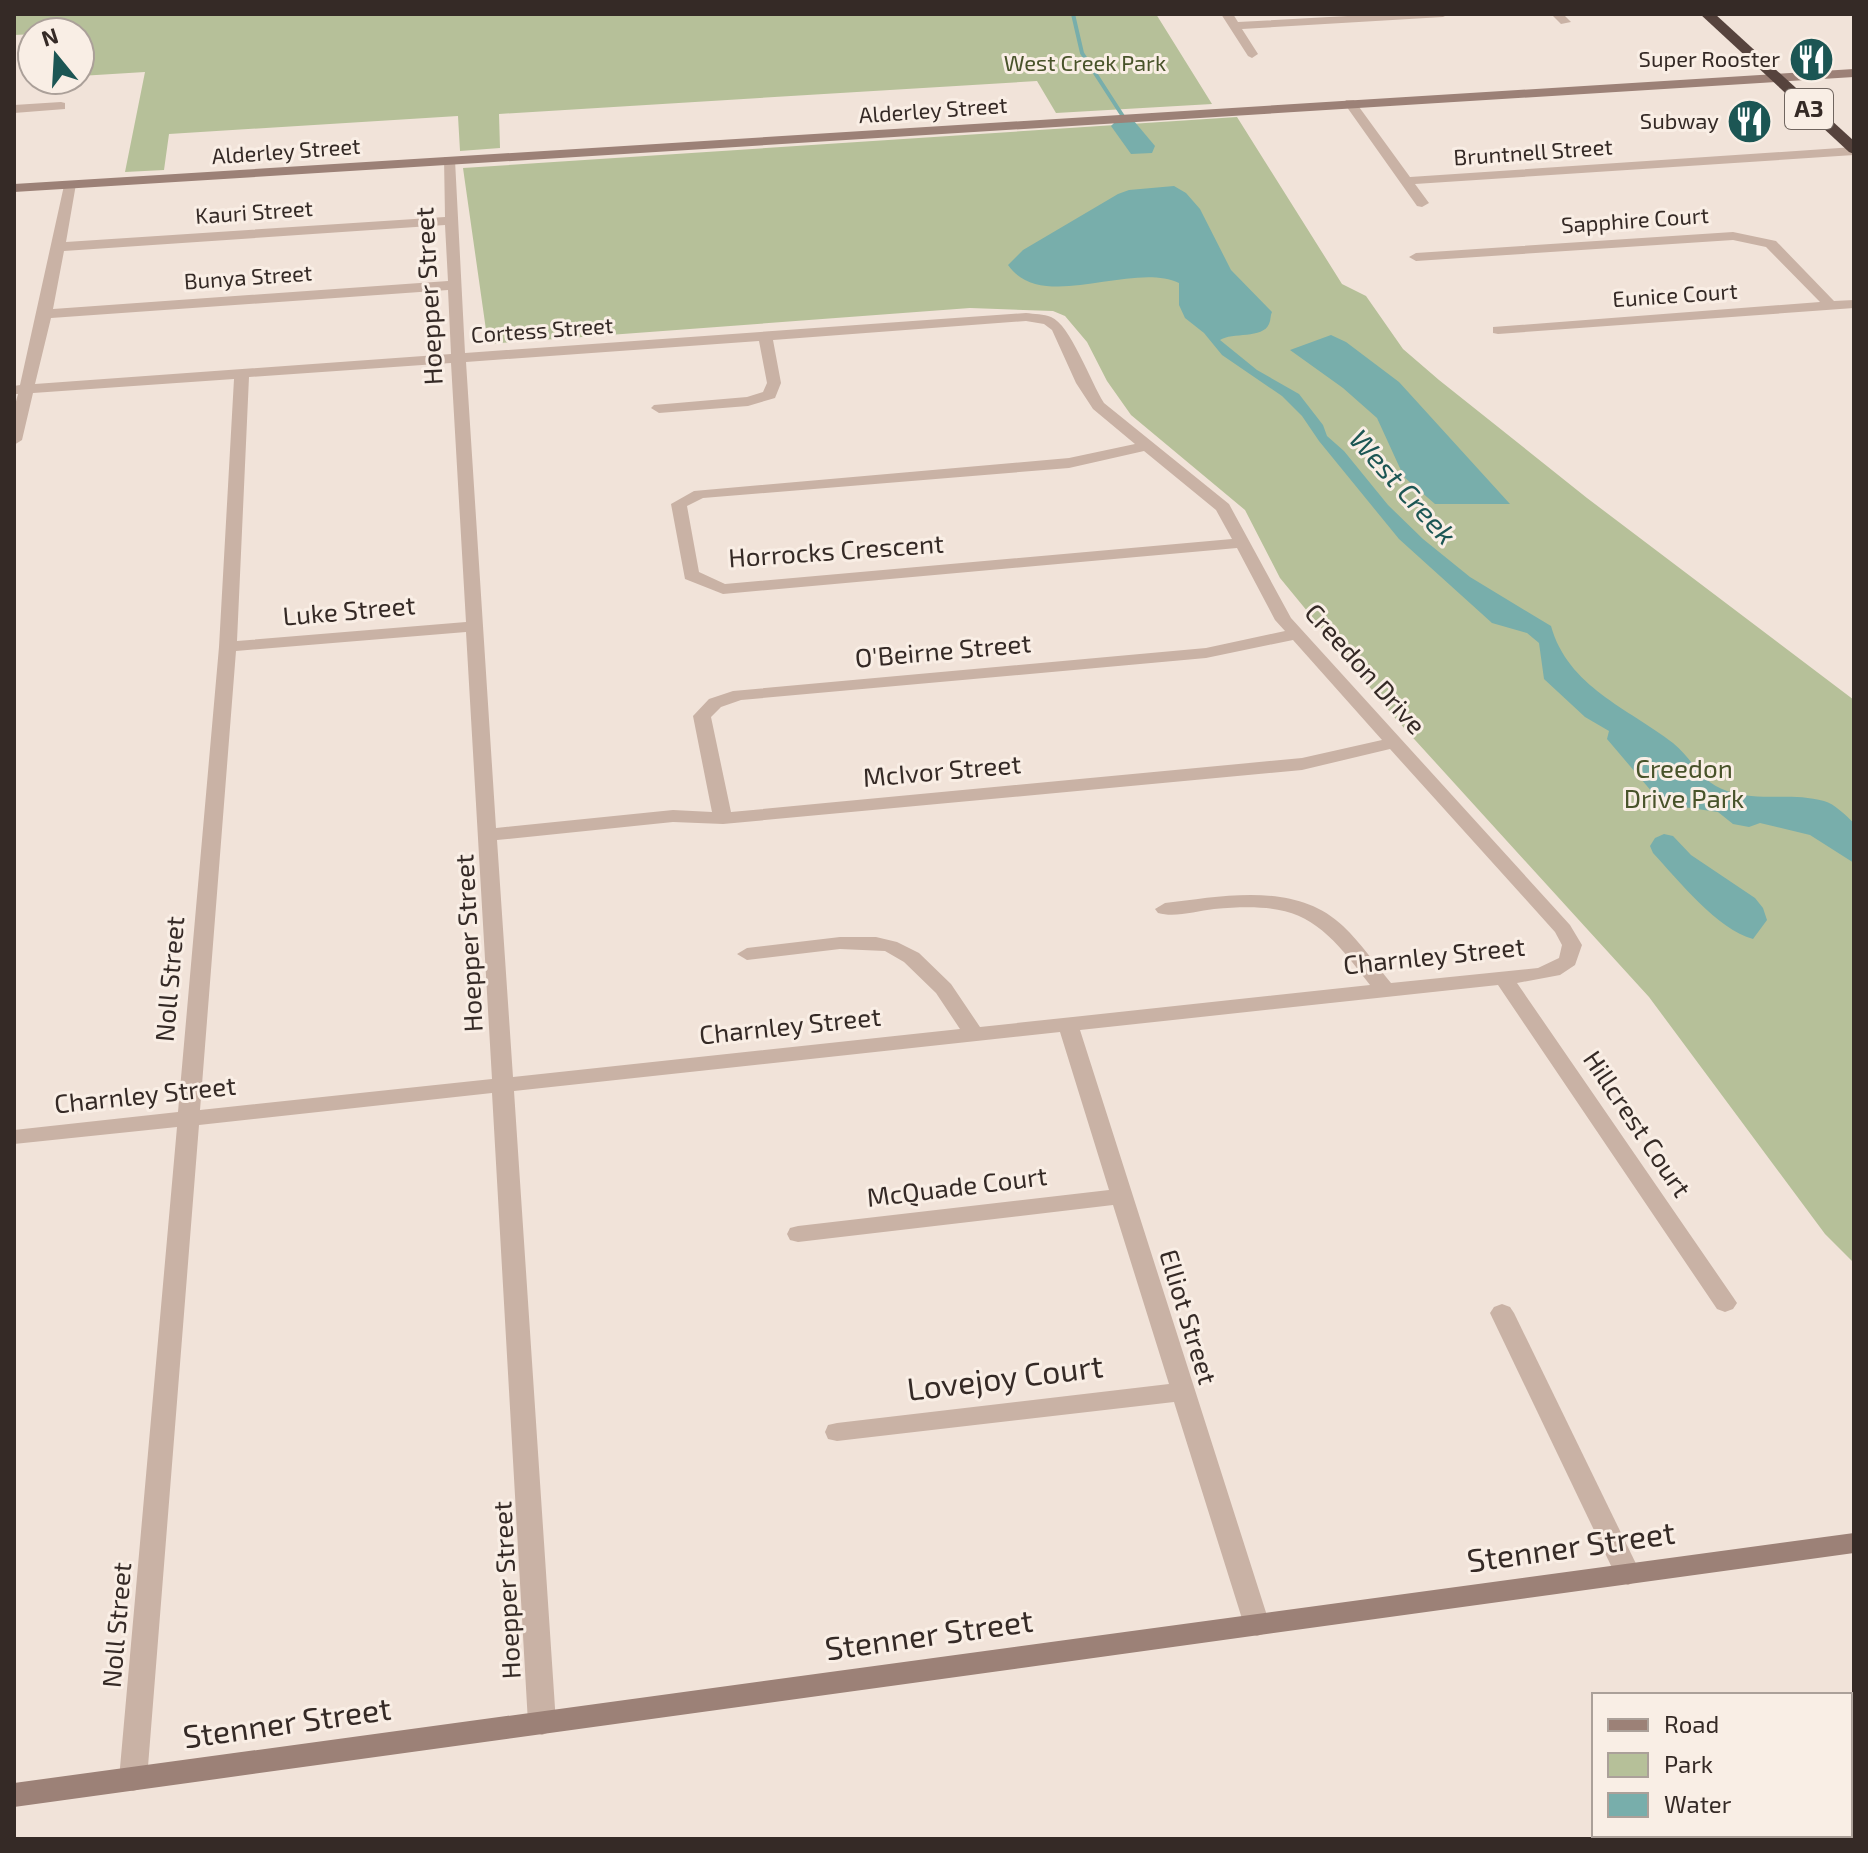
<svg xmlns="http://www.w3.org/2000/svg" width="1868" height="1853" font-family="'Exo 2',sans-serif">
<style>
.green{fill:#b6c099}
.water{fill:#78aeab}
.lines{fill:none;stroke-linecap:round;stroke-linejoin:round}
.stream{stroke:#78aeab;stroke-width:4}
.street{fill:#c9b2a5;fill-rule:evenodd}
.secondary{fill:#9c8177;fill-rule:evenodd}
.highway{fill:#56433d;fill-rule:evenodd}
.labels{text-anchor:middle;stroke-width:6;stroke-linejoin:round;paint-order:stroke}
.far-poi-label{font-size:22px;fill:#352a26;stroke:#f9eee5;text-anchor:end}
.far-park-label{font-size:22px;fill:#48532a;stroke:#f9eee5}
.far-street-label{font-size:22px;fill:#352a26;stroke:#f9eee5}
.shield{fill:#f9eee5;stroke:#70655f;stroke-width:2}
.shield-label{font-size:24px;font-weight:bold;fill:#352a26}
.street-label{font-size:26px;fill:#352a26;stroke:#f9eee5}
.park-label{font-size:26px;fill:#48532a;stroke:#f9eee5}
.water-label{font-size:28px;font-style:italic;fill:#1c5654;stroke:#f9eee5}
.near-street-label{font-size:32px;fill:#352a26;stroke:#f9eee5}
</style>
<rect width="100%" height="100%" fill="#f1e3d9"/>
<g class="green">
<path d="M14 14H1156L1212 104 1056 113 1037 81 499 114 500 148 460 151 458 116 169 134 164 170 125 172 145 72 80 76V32L14 35Z"/>
<path d="M1237 117 1342 284 1366 296 1403 349 1439 380 1587 498 1854 700V1263L1825 1234 1649 997 1395 718 1280 578 1245 510 1131 415 1107 381 1087 342 1065 316 1053 311 970 308 488 344 463 168Z"/>
</g>
<g class="water">
<path d="M1134 121 1155 146 1152 153 1131 154 1111 126 1115 122Z"/>
<path d="M1174 186 1186 193 1200 209 1231 270 1272 312C1270 316 1271 320 1269 324 1263 339 1232 332 1220 340L1257 370 1299 394 1323 425 1327 436 1344 451 1388 505 1423 539 1470 577 1551 626C1568 687 1628 708 1673 743 1693 759 1700 782 1727 791 1759 802 1792 792 1824 801 1835 804 1845 815 1854 823V863L1810 835 1760 823 1749 827 1733 824 1718 812 1683 807 1658 799 1607 739 1609 731 1585 717 1544 679 1539 643 1527 633 1492 623 1399 539 1319 441 1302 416 1282 396 1222 355 1204 333 1185 318 1179 305V283C1131 261 1042 314 1008 265L1023 250 1118 194 1129 190Z"/>
<path d="M1331 335 1346 342 1399 382 1510 504H1435L1404 477 1377 418 1343 388 1290 350Z"/>
<path d="M1664 834 1673 836 1691 855 1755 898 1763 908 1767 920 1753 939C1718 930 1678 880 1653 853L1650 846 1655 838Z"/>
</g>
<g class="lines">
<path class="stream" d="M1073 14 1082 53 1126 121"/>
<g class="street">
<path d="M1221 14H1233L1238 22 1384 14H1449L1443 17 1242 29 1258 54 1252 58 1248 56Z"/>
<path d="M1551 14H1563L1571 22 1561 24Z"/>
<path d="M1346 100H1354L1410 177 1854 147V155L1415 184 1429 203 1422 207 1417 206 1344 103Z"/>
<path d="M61 102 65 103V109L14 113V105Z"/>
<path d="M444 157 455 160 465 353 1026 313C1034 314 1044 314 1051 317 1070 324 1091 383 1104 403L1229 504 1291 618 1570 925 1582 945 1575 965 1560 975 1517 983 1733 1297 1737 1303 1733 1309 1725 1312 1717 1309 1498 985 1080 1030 1270 1625 1266 1633 1257 1636 1248 1633 1244 1625 1174 1402 837 1441 828 1439 825 1432 828 1425 837 1423 1169 1384 1113 1205 798 1242 790 1240 787 1234 790 1228 798 1226 1109 1190 1060 1032 514 1091 556 1723 552 1731 542 1735 532 1731 528 1723 492 1093 199 1125 147 1779 143 1788 133 1791 123 1788 119 1779 177 1127 14 1144V1130L178 1112 219 647 234 379 33 393 22 440 14 445V409L18 394H14V386L20 385 65 181 76 184 66 242 445 217ZM445 225 448 281 53 309 64 251ZM448 290 451 354 35 384 51 318ZM1026 321 1044 324 1052 330 1076 383 1093 409 1135 444 1069 458 694 491 671 504 685 579 723 594 1237 548 1275 620 1285 631 1206 648 733 691 709 699 693 716 712 812 673 810 496 828 466 362 759 341 767 383 763 392 747 397 654 405 651 408 659 413 748 406 775 398 781 383 773 340ZM451 363 466 622 237 641 249 377ZM1144 451 1216 510 1232 539 725 584 699 572 687 506 703 498 1069 468ZM466 632 492 1079 200 1110 236 651ZM1293 640 1382 740 1302 758 731 812 711 717 721 707 741 700 1206 658ZM1390 749 1555 932 1562 945 1559 958 1538 968 1391 983C1375 964 1361 943 1343 926 1296 881 1223 896 1165 903L1155 909 1158 913C1175 918 1196 911 1214 909 1300 901 1320 919 1370 985L980 1027 951 984 919 953 897 942 876 937H840L747 948 737 954 747 960 840 949 885 951 904 962 936 993 960 1029 513 1077 497 840 673 822 723 824 1302 770Z"/>
<path d="M1733 232 1776 241 1834 301 1854 300V308L1498 334 1493 333V327L1820 302 1766 247 1733 240 1416 261 1409 257 1416 253Z"/>
<path d="M1502 1304 1510 1307 1514 1313 1641 1574 1637 1581 1628 1585 1619 1581 1615 1574 1490 1313 1494 1307Z"/>
</g>
<g class="secondary">
<path d="M1854 69V77L14 192V184Z"/>
<path d="M1854 1533V1553L14 1807V1783Z"/>
</g>
<path class="highway" d="M1700 14H1715L1854 141V154L1849 152Z"/>
</g>
<defs>
<symbol id="restaurant-disc" viewBox="-11 -11 22 22"><circle r="9.5" fill="#1c5654" stroke="#f9eee5"/><path d="M-5-6h1v4h1v-4h1v4h1v-4h1v5L-1.5 .5V6h-2V.5L-5-1ZM5-6V6H3V1.5H1.5Q1.5-4 5-6Z" fill="#fff"/></symbol>
</defs>
<g fill-rule="evenodd">
<use href="#restaurant-disc" x="1786" y="34" width="51" height="51"/>
<use href="#restaurant-disc" x="1724" y="96" width="51" height="51"/>
</g>
<g class="labels">
<g class="far-poi-label">
<text x="1780" y="67">Super Rooster</text>
<text x="1719" y="129">Subway</text>
</g>
<g class="far-park-label">
<text x="1085" y="71">West Creek Park</text>
</g>
<g class="far-street-label">
<text transform="translate(933 110) rotate(-4)" y="8">Alderley Street</text>
<text transform="translate(286 151) rotate(-4)" y="8">Alderley Street</text>
<text transform="translate(1533 152) rotate(-4)" y="8">Bruntnell Street</text>
<text transform="translate(254 212) rotate(-4)" y="8">Kauri Street</text>
<text transform="translate(1635 220) rotate(-4)" y="8">Sapphire Court</text>
<text transform="translate(248 277) rotate(-4)" y="8">Bunya Street</text>
<text transform="translate(1675 295) rotate(-4)" y="8">Eunice Court</text>
<text transform="translate(542 330) rotate(-4)" y="8">Cortess Street</text>
</g>
<rect class="shield" x="1785" y="89" width="48" height="40" rx="6"/>
<g class="shield-label">
<text x="1809" y="117">A3</text>
</g>
<g class="street-label">
<text transform="translate(429 296) rotate(-93)" y="9">Hoepper Street</text>
<text transform="translate(836 551) rotate(-4)" y="9">Horrocks Crescent</text>
<text transform="translate(349 611) rotate(-5)" y="9">Luke Street</text>
<text transform="translate(943 651) rotate(-5)" y="9">O'Beirne Street</text>
<text transform="translate(1365 669) rotate(48)" y="9">Creedon Drive</text>
<text transform="translate(942 771) rotate(-5)" y="9">McIvor Street</text>
<text transform="translate(469 943) rotate(-93)" y="9">Hoepper Street</text>
<text transform="translate(1434 956) rotate(-6)" y="9">Charnley Street</text>
<text transform="translate(170 979) rotate(-85)" y="9">Noll Street</text>
<text transform="translate(790 1026) rotate(-6)" y="9">Charnley Street</text>
<text transform="translate(145 1095) rotate(-6)" y="9">Charnley Street</text>
<text transform="translate(1637 1124) rotate(56)" y="9">Hillcrest Court</text>
<text transform="translate(957 1187) rotate(-7)" y="9">McQuade Court</text>
<text transform="translate(1188 1317) rotate(73)" y="9">Elliot Street</text>
<text transform="translate(507 1590) rotate(-93)" y="9">Hoepper Street</text>
<text transform="translate(117 1625) rotate(-85)" y="9">Noll Street</text>
</g>
<g class="park-label">
<text x="1684" y="778">Creedon<tspan x="1684" dy="30">Drive Park</tspan></text>
</g>
<g class="water-label">
<text transform="translate(1403 487) rotate(48)" y="10">West Creek</text>
</g>
<g class="near-street-label">
<text transform="translate(1005 1378) rotate(-7)" y="11">Lovejoy Court</text>
<text transform="translate(1571 1547) rotate(-8)" y="11">Stenner Street</text>
<text transform="translate(929 1635) rotate(-8)" y="11">Stenner Street</text>
<text transform="translate(287 1723) rotate(-8)" y="11">Stenner Street</text>
</g>
</g>
<rect width="1868" height="1853" fill="none" stroke="#352a26" stroke-width="32"/>
<rect x="1592" y="1693" width="260" height="144" fill="#f9eee5" stroke="#aba099" stroke-width="2"/>
<rect x="1608" y="1719" width="40" height="12" fill="#9c8177" stroke="#aba099" stroke-width="2"/>
<text x="1664" y="1733" font-size="24" fill="#352a26">Road</text>
<rect x="1608" y="1753" width="40" height="24" fill="#b6c099" stroke="#aba099" stroke-width="2"/>
<text x="1664" y="1773" font-size="24" fill="#352a26">Park</text>
<rect x="1608" y="1793" width="40" height="24" fill="#78aeab" stroke="#aba099" stroke-width="2"/>
<text x="1664" y="1813" font-size="24" fill="#352a26">Water</text>
<g transform="translate(56 56) rotate(342)"><circle r="38" fill="#f9eee5" stroke="#aba099" stroke-width="2"/>
<path d="M0-6L14 30L0 20L-14 30Z" fill="#1c5654"/>
<text y="-12" font-size="22" font-weight="bold" text-anchor="middle" fill="#352a26">N</text>
</g>
</svg>
